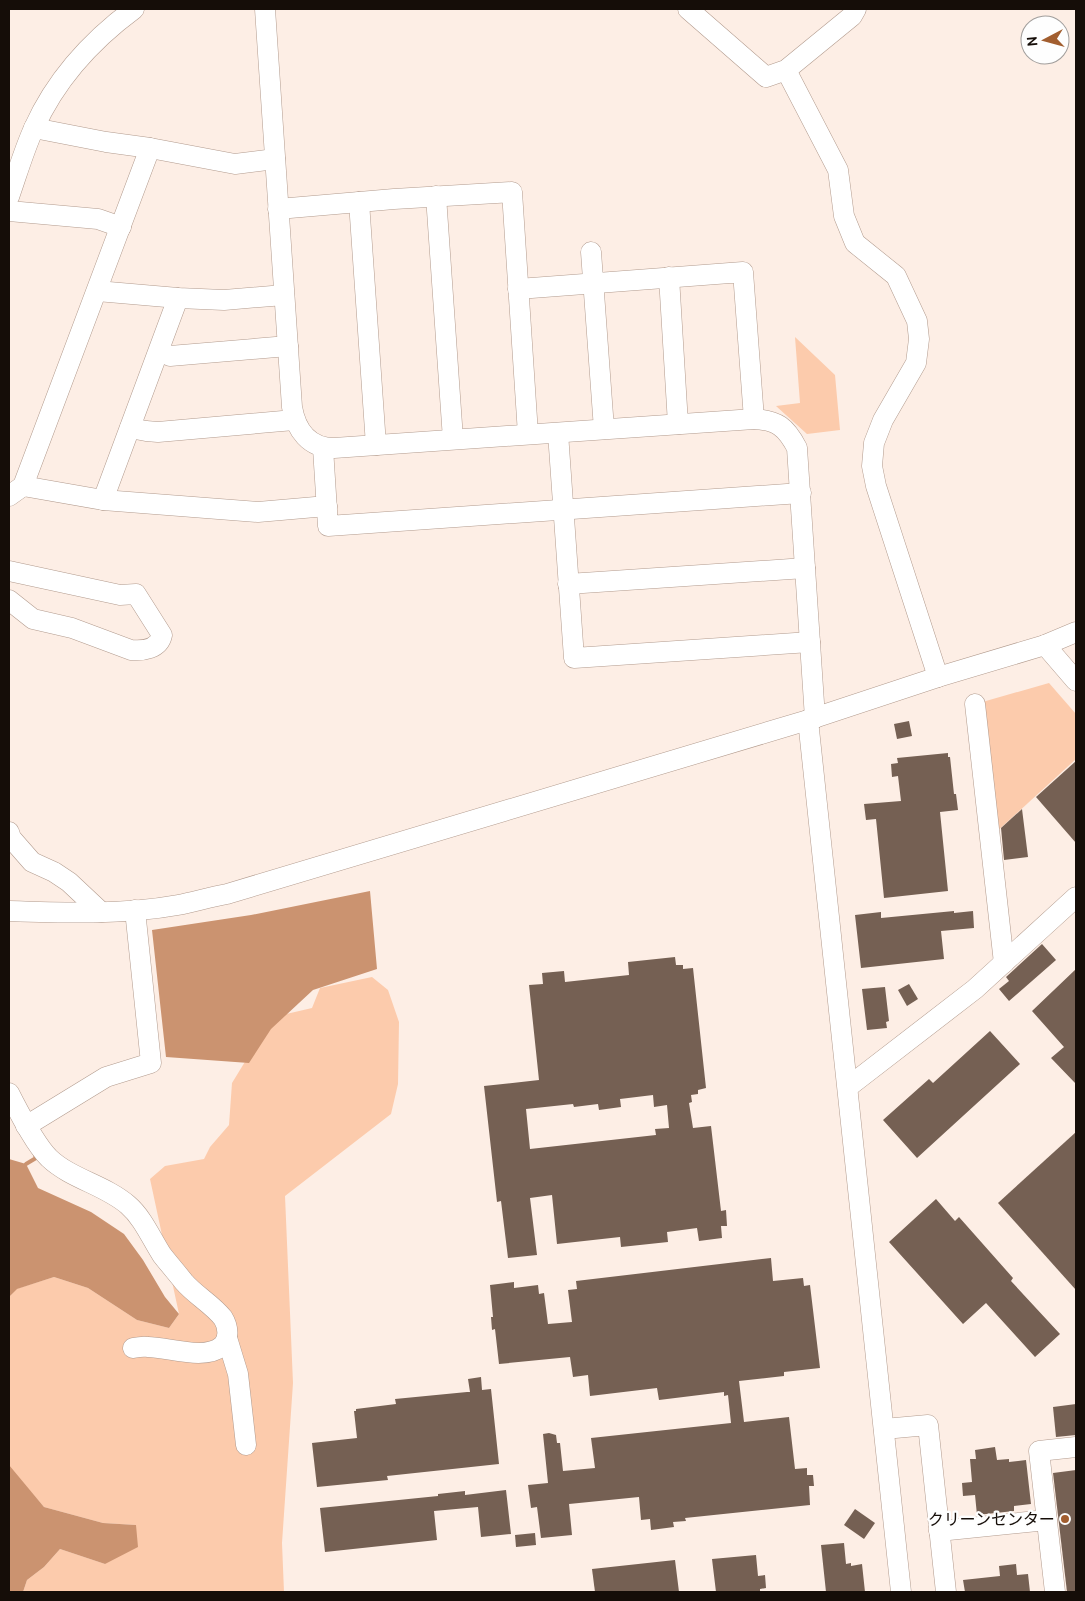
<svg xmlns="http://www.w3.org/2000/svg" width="1085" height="1601" font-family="Cabin,'Noto Sans JP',sans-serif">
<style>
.green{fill:#fccbac}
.water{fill:#cb9370}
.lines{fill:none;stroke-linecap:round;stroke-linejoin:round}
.stream{stroke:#cb9370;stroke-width:4}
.building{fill:#756053;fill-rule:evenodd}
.minor-casing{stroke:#b29b8e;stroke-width:21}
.minor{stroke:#fff;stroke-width:20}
.poi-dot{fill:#a25e2f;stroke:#fefefe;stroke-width:2}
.labels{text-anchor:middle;stroke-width:4.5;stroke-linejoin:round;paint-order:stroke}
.poi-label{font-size:16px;fill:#150d08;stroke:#fefefe;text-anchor:end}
</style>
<rect width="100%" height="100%" fill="#fdeee5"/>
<g class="green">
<path d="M795 337 835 375 840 430 807 434 776 406 800 403Z"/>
<path d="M1049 683 1076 714V759L994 834 979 703Z"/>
<path d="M372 977 388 990 399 1022 398 1084 391 1114 285 1196 293 1383 282 1543 284 1592H23L27 1580 44 1567 60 1549 105 1564 136 1525 103 1523 44 1507 10 1468 9 1297 16 1289 54 1277 88 1288 137 1320 169 1328 179 1314 150 1179 165 1166 204 1159 210 1147 229 1125 232 1083 257 1042 282 1015 312 1008 320 988Z"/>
</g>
<g class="water">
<path d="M370 891 377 969 313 990 271 1029 249 1063 166 1057 152 930 251 915Z"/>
<path d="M9 1159 26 1164 38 1188 91 1212 124 1234 143 1260 165 1297 179 1314 169 1328 137 1320 88 1288 54 1277 17 1289 9 1297Z"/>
<path d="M9 1465 44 1507 103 1523 136 1525 138 1547 105 1564 60 1549 44 1567 27 1580 23 1592H9Z"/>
</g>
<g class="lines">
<path class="stream" d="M26 1164 36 1158 35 1155"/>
</g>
<g class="building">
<path d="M909 721 912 736 897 739 894 724Z"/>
<path d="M948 753V757H950L954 794H956L958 810 940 812 948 891 884 898 876 819 866 820 864 804 901 801 898 776 892 777 891 764 898 763 897 758Z"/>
<path d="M1076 761V843L1036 797Z"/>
<path d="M1022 809 1028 857 1004 860 1001 828Z"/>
<path d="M954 911V913L973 911 974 928 941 931 944 959 861 968 855 915 881 912V918Z"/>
<path d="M1042 944 1056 960 1009 1001 999 989 1009 981 1006 977Z"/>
<path d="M675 957 676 965H683V969L693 968 706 1088 698 1090V1094L691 1095 692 1102 689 1103 693 1128 711 1126 721 1211 726 1210 727 1226H721L722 1238 699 1241 697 1228 667 1232 668 1242 621 1247 620 1237 557 1244 552 1195 530 1198 537 1255 508 1258 501 1201 497 1202 484 1086 539 1080 529 985 543 984 542 973 564 971 565 982 629 975 628 962ZM653 1095 654 1107 667 1105 669 1128 655 1129 656 1135 530 1149 526 1109 573 1104 574 1107 598 1104 599 1110 621 1107 620 1099Z"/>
<path d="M1076 969V1084L1051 1058 1064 1047 1032 1011Z"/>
<path d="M909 984 918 999 907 1006 898 990Z"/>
<path d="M885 987 889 1021 886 1022 887 1028 867 1030 862 989Z"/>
<path d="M990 1031 1020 1064 917 1158 883 1120 929 1079 933 1083Z"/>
<path d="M1076 1132V1290L998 1203Z"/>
<path d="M936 1199 955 1221 959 1217 1013 1278 1011 1281 1060 1334 1035 1357 986 1303 963 1324 889 1242Z"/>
<path d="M771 1258 773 1281 803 1278 804 1286 810 1285 820 1368 784 1372V1376L739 1381 744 1422 789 1417 795 1469 807 1468V1475H813L814 1486H809L810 1505 685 1518 686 1521 673 1522 674 1527 651 1530 650 1519 641 1520 639 1497 569 1504 572 1535 541 1538 537 1507 531 1508 528 1485 548 1483 543 1434 549 1433 556 1435 557 1443H560L563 1471 595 1468 591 1438 731 1423 728 1395 724 1396V1392L659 1400 657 1388 590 1396 588 1375 573 1377 570 1357 499 1364 495 1329 492 1330 491 1317H493L490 1285 514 1282V1288L538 1285 539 1294 544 1293 548 1324 572 1322 568 1290 577 1289 576 1281Z"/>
<path d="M481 1377 482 1390 491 1389 499 1464 387 1476 388 1480 317 1487 312 1443 357 1438 354 1411H356V1409L396 1404 395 1399 467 1392H470L468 1379Z"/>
<path d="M1076 1404V1435L1056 1437 1053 1407Z"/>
<path d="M995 1447 997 1460 1009 1459V1462L1026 1460 1031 1504 1014 1506V1511L977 1515 975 1495 963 1496 962 1483 972 1482 970 1459H976L975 1450Z"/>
<path d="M1076 1470V1592H1067L1053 1473Z"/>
<path d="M506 1490 511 1534 481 1537 478 1507 434 1511 437 1540 325 1552 320 1508 438 1496V1494L465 1491V1495Z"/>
<path d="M855 1509 875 1523 864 1539 844 1525Z"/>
<path d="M535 1533 536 1545 516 1547 515 1535Z"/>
<path d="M844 1543 846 1564 851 1563V1566L862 1564 865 1592H826L821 1545Z"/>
<path d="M756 1555 758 1576 765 1575 766 1588 760 1589V1592H716L712 1559Z"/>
<path d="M675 1560 679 1592H595L592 1569Z"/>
<path d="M1016 1564 1017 1575 1028 1574 1030 1592H965L963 1580 1000 1576 999 1566Z"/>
</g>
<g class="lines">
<defs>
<g id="minor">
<path d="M265 9 292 407C296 430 309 448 334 448L754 419C777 420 786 427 797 448L815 718"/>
<path d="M688 9 766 77 786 70 852 16 856 9"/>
<path d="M786 70 838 170 844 216 855 243 896 276 917 321 919 339 916 363 883 420 874 443 872 466 876 486 938 677"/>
<path d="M34 128 106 142 150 148 235 164 275 159"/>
<path d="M436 196 453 439"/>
<path d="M9 197C17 174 24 150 34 128 56 79 92 40 134 9"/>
<path d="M359 202 376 445"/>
<path d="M278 209 394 199 512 192 528 434"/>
<path d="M9 211 98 219 121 227"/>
<path d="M591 252 604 429"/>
<path d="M669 277 678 424"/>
<path d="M518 289 743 272 754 419"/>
<path d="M97 291 178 298 224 300 284 295"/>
<path d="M159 351 170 356 288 346"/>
<path d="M130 428 146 431 158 432 294 420"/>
<path d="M558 433 574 658 810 642"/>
<path d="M323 448 328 526 801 493"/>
<path d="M23 486 103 500 258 512 327 506"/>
<path d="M9 496 23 486 150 148"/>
<path d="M103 500 178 298"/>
<path d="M9 571 120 595 136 594 162 635C159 649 143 651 131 650L72 628 33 619 9 600"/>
<path d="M568 584 805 568"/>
<path d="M1045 645 1076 681"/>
<path d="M975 704 1004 963"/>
<path d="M808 720 901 1592"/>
<path d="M9 832 11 838 32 862 54 872 69 882 101 912"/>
<path d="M9 911C64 913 123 915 178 905 194 902 210 897 227 894L808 720 938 677 1045 645 1076 632"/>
<path d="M848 1087 975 989 1076 897"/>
<path d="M9 1093C19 1112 34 1143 49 1158 71 1179 105 1185 128 1205 143 1218 151 1238 162 1255 169 1264 177 1273 184 1282 195 1295 212 1304 223 1318 228 1326 230 1339 222 1346 205 1361 168 1347 148 1347 143 1346 138 1347 133 1348"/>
<path d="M26 1126 106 1077 151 1063 135 910"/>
<path d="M227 1338 238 1374 246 1445"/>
<path d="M884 1429 928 1425 946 1592"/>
<path d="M939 1531 1047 1520"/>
<path d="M1055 1592 1039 1451 1076 1447"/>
</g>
</defs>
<use href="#minor" class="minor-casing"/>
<use href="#minor" class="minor"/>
</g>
<circle class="poi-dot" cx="1065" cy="1519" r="5"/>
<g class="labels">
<g class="poi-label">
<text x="1055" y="1525">クリーンセンター</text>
</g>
</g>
<rect width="1085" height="1601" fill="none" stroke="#150d08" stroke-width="20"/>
<g transform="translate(1045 40) rotate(264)"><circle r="24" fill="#fefefe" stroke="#a19e9c"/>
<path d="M0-4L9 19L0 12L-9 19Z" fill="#a25e2f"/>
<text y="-8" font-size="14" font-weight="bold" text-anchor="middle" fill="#150d08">N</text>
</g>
</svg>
